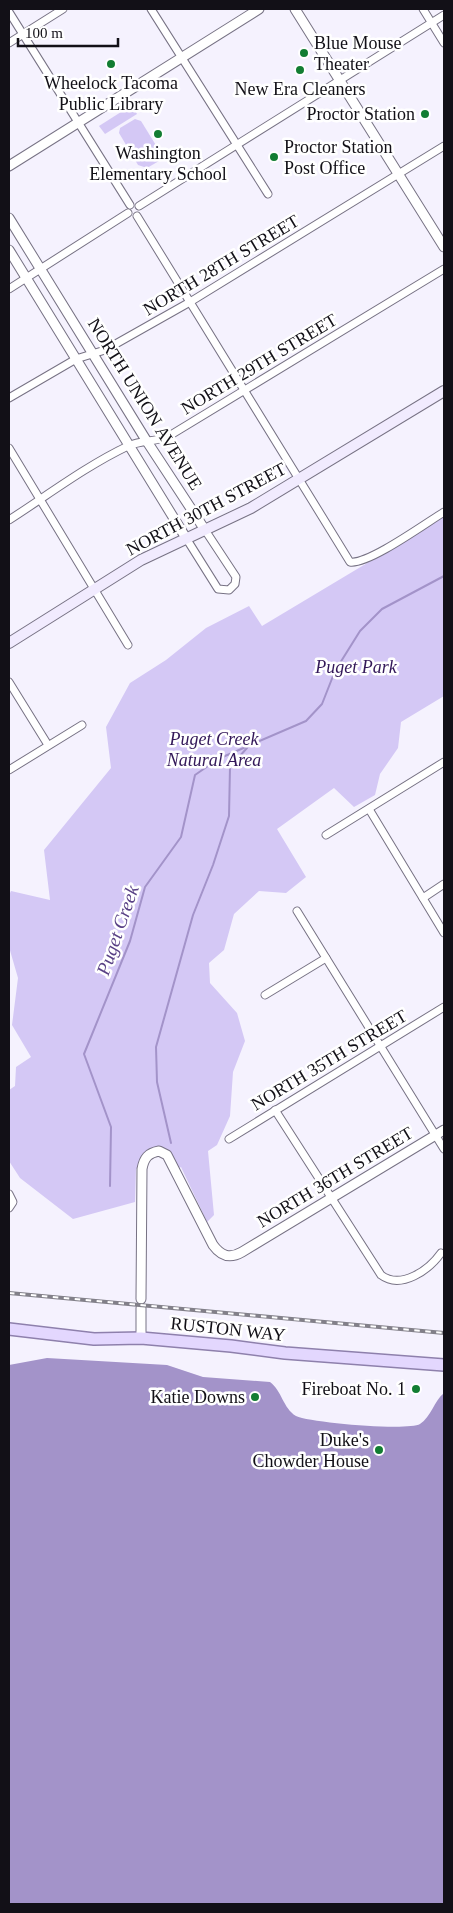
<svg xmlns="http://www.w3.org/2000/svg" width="453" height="1913" font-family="Georgia,serif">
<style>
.green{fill:#d4c8f5}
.water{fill:#a393c9}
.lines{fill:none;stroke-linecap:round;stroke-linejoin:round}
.stream{stroke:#a393c9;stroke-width:2}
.minor-casing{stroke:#777284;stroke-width:9}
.tertiary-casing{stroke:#777284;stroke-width:11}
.secondary-casing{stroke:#777284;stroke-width:12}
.primary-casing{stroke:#8e80ac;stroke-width:14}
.minor{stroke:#fff;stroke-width:7}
.tertiary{stroke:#fff;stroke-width:9}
.secondary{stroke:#f1ebfe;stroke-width:10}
.primary{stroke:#e3d7fe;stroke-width:11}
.rail-casing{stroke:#828089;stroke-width:4}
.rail{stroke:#fff;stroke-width:2;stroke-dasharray:5.5;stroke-linecap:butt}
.poi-dot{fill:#127d32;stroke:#fff;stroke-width:2}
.labels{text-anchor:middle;stroke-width:5;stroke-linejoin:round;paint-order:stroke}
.poi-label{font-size:18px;fill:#121017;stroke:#fff;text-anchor:end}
.street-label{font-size:18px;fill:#121017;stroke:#fff}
.park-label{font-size:18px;font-style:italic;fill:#331859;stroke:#fff}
.water-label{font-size:19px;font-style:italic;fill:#5a4286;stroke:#fff}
</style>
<rect width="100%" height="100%" fill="#f5f2fe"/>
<g class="green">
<path d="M132 105 137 114 105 134 99 126Z"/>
<path d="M135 119 141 121 162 155 159 161 147 168 138 165 119 133 120 128Z"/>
<path d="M444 517V696L401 722 398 748 380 774 375 795 354 807 334 788 277 829 306 877 286 893 259 891 234 914 224 950 209 963 210 983 237 1013 245 1041 233 1072 230 1116 217 1145 208 1151 214 1215 207 1222 181 1167 179 1168 170 1155 160 1149 136 1169 135 1202 73 1219 20 1178 9 1161V1090L15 1086 16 1067 31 1057 12 1025 18 978 9 947V895L11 891 50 900 44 850 111 768 106 727 130 683 166 660 206 628 249 606 262 626Z"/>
</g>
<path class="water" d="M47 1358 167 1365 203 1377 270 1382C282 1391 283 1408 296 1416 311 1423 408 1431 420 1424 431 1417 434 1401 444 1393V1904H9V1365Z"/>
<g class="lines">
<g class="stream">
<path d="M171 1143 157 1082 156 1047 193 915 213 865 229 816 230 767 247 748"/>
<path d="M110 1186 111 1127 84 1054 130 941 145 887 181 837 195 775 218 759 306 721 322 704 335 671 360 631 382 609 444 576"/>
</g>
<defs>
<g id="minor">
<path d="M151 9 268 194"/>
<path d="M423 9 444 43"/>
<path d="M9 12 130 205"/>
<path d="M9 43 63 9"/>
<path d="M139 206 444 15"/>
<path d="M137 216 350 562C368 565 426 523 444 512"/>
<path d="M9 289 128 213"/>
<path d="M9 398 76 359 105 350 190 302 444 146"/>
<path d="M9 448 128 645"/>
<path d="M9 520C48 495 86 466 128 446 142 440 156 442 169 436L444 269"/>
<path d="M186 538 218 589 229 590 235 584 236 577 205 530"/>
<path d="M9 682 48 745"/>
<path d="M9 770 82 725"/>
<path d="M369 809 444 933"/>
<path d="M326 835 444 762"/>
<path d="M423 898 444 884"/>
<path d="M297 911 444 1149"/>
<path d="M265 995 326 958"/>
<path d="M275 1110 381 1275C401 1290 429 1270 441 1253"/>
<path d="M229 1139 444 1007"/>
<path d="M9 1194 13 1202 9 1208"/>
</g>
<g id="tertiary">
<path d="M295 9 444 247"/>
<path d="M9 166 259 9"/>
<path d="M9 218 146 440 205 530"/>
<path d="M9 250 186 538"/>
<path d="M141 1299 142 1169C144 1158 148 1153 159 1151L167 1155 213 1245C221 1256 230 1259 242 1252L444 1130"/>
<path d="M141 1338V1308"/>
</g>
<path id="secondary" d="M9 643 141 560 251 508 444 391"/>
<path id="primary" d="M9 1329 94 1339 141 1338 231 1346 285 1353 444 1365"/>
</defs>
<use href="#minor" class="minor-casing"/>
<use href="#tertiary" class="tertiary-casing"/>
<use href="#secondary" class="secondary-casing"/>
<use href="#primary" class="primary-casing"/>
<use href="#minor" class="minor"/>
<use href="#tertiary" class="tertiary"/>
<use href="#secondary" class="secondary"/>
<use href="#primary" class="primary"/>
<defs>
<path id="rail" d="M9 1293 444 1333"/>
</defs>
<use href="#rail" class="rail-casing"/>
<use href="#rail" class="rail"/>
</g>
<g class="poi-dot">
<circle cx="304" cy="53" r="5"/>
<circle cx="111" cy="64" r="5"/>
<circle cx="300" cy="70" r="5"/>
<circle cx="425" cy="114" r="5"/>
<circle cx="158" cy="134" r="5"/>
<circle cx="274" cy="157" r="5"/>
<circle cx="416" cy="1389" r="5"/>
<circle cx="255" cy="1397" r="5"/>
<circle cx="379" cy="1450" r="5"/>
</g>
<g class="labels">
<g class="poi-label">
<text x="314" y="49" text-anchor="start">Blue Mouse<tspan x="314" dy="21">Theater</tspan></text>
<text x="111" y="89" text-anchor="middle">Wheelock Tacoma<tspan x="111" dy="21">Public Library</tspan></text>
<text x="300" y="95" text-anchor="middle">New Era Cleaners</text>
<text x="415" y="120">Proctor Station</text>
<text x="284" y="153" text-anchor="start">Proctor Station<tspan x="284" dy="21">Post Office</tspan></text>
<text x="158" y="159" text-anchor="middle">Washington<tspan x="158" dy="21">Elementary School</tspan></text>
<text x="406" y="1395">Fireboat No. 1</text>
<text x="245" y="1403">Katie Downs</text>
<text x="369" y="1446">Duke's<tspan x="369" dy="21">Chowder House</tspan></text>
</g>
<g class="street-label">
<text transform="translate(221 265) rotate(-31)" y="6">NORTH 28TH STREET</text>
<text transform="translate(259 364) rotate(-31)" y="6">NORTH 29TH STREET</text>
<text transform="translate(145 404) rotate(58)" y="6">NORTH UNION AVENUE</text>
<text transform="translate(206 509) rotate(-28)" y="6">NORTH 30TH STREET</text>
<text transform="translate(329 1060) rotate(-31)" y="6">NORTH 35TH STREET</text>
<text transform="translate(335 1177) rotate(-31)" y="6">NORTH 36TH STREET</text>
<text transform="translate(228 1329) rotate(6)" y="6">RUSTON WAY</text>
</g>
<g class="park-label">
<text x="356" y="673">Puget Park</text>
<text x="214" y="745">Puget Creek<tspan x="214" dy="21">Natural Area</tspan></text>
</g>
<g class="water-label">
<text transform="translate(117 930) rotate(-71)" y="7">Puget Creek</text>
</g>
</g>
<rect width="453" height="1913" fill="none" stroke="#121017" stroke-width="20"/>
<path d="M18 38v8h100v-8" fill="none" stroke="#121017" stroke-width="2.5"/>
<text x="25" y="38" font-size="15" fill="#121017" stroke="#ffffff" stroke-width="4" paint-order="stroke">100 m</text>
</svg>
